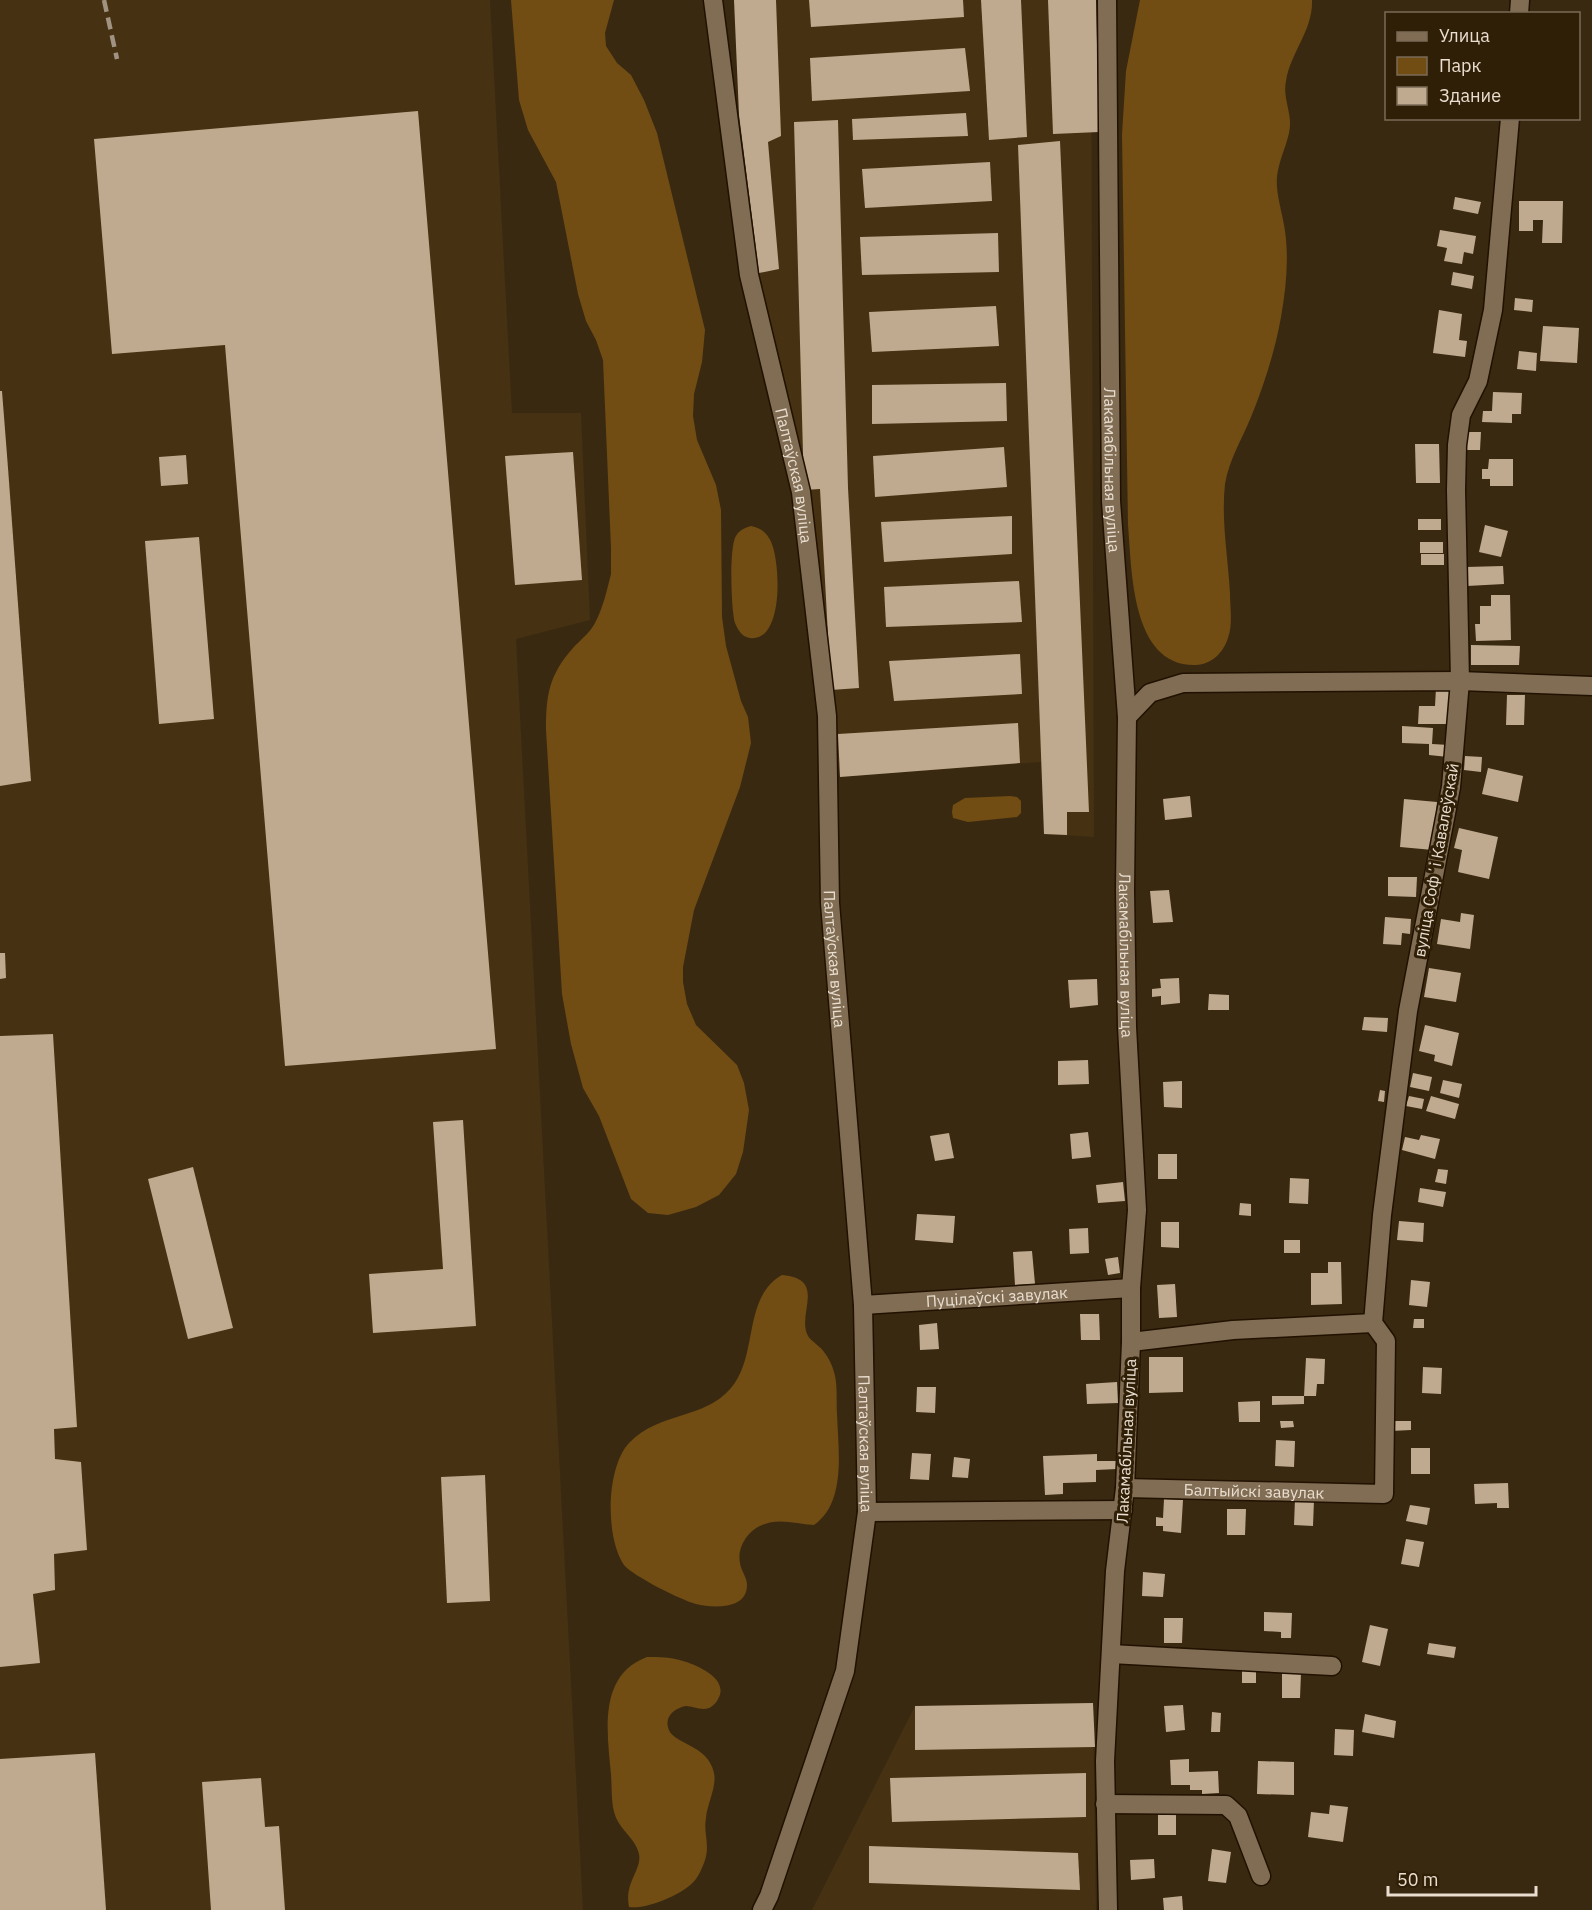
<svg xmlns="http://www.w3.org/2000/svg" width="1592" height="1910" font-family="'IBM Plex Sans',sans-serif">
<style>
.built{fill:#463112}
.green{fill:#714d14}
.building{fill:#bfaa8f}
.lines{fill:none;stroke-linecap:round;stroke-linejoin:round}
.street-casing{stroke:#211100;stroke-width:21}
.street{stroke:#816d54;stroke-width:18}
.rail{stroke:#a19381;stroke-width:4.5;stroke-dasharray:12 6;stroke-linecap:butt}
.labels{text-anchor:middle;stroke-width:6;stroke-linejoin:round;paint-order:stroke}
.street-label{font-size:16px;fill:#e9ded0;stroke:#301f07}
</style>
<rect width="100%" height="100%" fill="#3a2911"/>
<g class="built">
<path d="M0 0H490L512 413H581L590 620 516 639 583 1910H0Z"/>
<path d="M741 0H1091L1094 837 1044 834 1041 762 840 777 804 490 759 273Z"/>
<path d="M1093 1703 1096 1910H812L915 1706Z"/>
</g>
<g class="green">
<path d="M511 0H614L605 33 606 46 617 63 631 75 644 100 657 133 705 330 702 362 694 394 693 416 697 440 716 485 721 510 722 617 726 646 741 701 748 717 751 743 740 787 694 910 683 967V982L687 1004 696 1025 737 1065 744 1083 749 1110 743 1152 736 1174 719 1195 696 1207 668 1215 648 1213 631 1199 599 1116 583 1088 571 1044 562 994 546 730C546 695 549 675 573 648 580 640 590 633 595 623 603 608 607 590 611 574V548L603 360 596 340 586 321 578 294 556 182 528 130 519 100Z"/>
<path d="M1140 0H1312C1313 31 1291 51 1286 81 1283 95 1289 107 1290 121 1291 142 1275 162 1277 187 1278 201 1283 216 1285 231 1289 259 1286 289 1281 317 1275 351 1264 385 1251 417 1242 439 1229 460 1225 484 1221 520 1228 557 1230 593 1230 607 1233 624 1228 638 1223 653 1212 664 1196 665 1131 667 1132 570 1128 525L1122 134 1126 71Z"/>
<path d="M751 526C759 528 764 530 769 538 781 555 785 643 750 638 742 637 738 630 735 623 731 610 729 546 736 536 739 530 745 528 751 526Z"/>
<path d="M1010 796 1017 797 1021 801V813L1017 817 968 822 953 818 952 812 953 805 965 798Z"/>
<path d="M782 1275C828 1279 796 1314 808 1336 812 1342 820 1346 824 1352 829 1358 832 1365 834 1372 838 1385 836 1401 837 1413 838 1449 847 1502 814 1525 796 1524 777 1517 760 1526 747 1532 737 1548 740 1563 741 1571 747 1577 747 1585 747 1610 713 1608 696 1604 681 1600 633 1576 624 1565 605 1537 606 1468 629 1443 660 1411 704 1420 731 1388 759 1355 742 1298 782 1275Z"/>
<path d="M647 1657C659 1657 671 1657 683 1661 697 1665 730 1679 718 1699 717 1702 712 1707 709 1708 701 1711 693 1706 686 1706 675 1708 665 1716 668 1727 671 1745 708 1743 714 1773 717 1787 707 1804 706 1818 703 1834 711 1845 704 1863 702 1868 699 1875 696 1879 685 1894 646 1910 629 1907 624 1882 642 1871 639 1854 636 1839 620 1830 615 1815 611 1803 612 1787 611 1774 607 1732 598 1675 647 1657Z"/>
</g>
<g class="building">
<path d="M734 0H776L781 136 768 142 779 269 759 273 739 115Z"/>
<path d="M809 0H963L964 17 811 27Z"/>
<path d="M981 0H1021L1027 137 989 140Z"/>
<path d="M1048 0H1096L1099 132 1053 134Z"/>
<path d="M965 48 970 91 812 101 810 58Z"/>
<path d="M418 111 496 1049 285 1066 225 345 112 354 94 139Z"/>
<path d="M966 113 968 136 853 140 852 119Z"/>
<path d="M838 120 848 488 859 688 831 690 820 489 804 490 794 122Z"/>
<path d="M1060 141 1089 812H1067V835L1044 834 1018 145Z"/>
<path d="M990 162 992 201 865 208 862 169Z"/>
<path d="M1455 197 1481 202 1478 214 1453 209Z"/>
<path d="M1519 201H1563L1562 243H1542L1543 220H1533V231H1519Z"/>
<path d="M1440 230 1476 236 1473 254 1464 252 1462 264 1444 261 1447 248 1437 246Z"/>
<path d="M998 233 999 272 862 275 860 237Z"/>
<path d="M1453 272 1474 276 1472 289 1451 285Z"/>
<path d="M1515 298 1533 300 1532 312 1514 310Z"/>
<path d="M996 306 999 346 872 352 869 312Z"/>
<path d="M1439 310 1462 314 1459 340 1467 341 1465 357 1433 353Z"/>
<path d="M1543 326 1579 328 1577 363 1540 361Z"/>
<path d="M1519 351 1537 353 1536 371 1517 369Z"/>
<path d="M1006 383 1007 421 872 424V385Z"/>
<path d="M0 391H2L8 468 31 781 0 786Z"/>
<path d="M1493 392 1522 393 1521 414H1512V423L1482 422 1483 411H1492Z"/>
<path d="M1463 432H1481L1480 450H1463Z"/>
<path d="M1415 444H1439L1440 483H1416Z"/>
<path d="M1004 447 1007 487 875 497 873 456Z"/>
<path d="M573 452 582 580 515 585 505 456Z"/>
<path d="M186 455 188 484 161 486 159 457Z"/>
<path d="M1489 459H1513V486H1490V479H1482V469H1488Z"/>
<path d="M1012 516V554L884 562 881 522Z"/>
<rect x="1418" y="519" width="23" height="11"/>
<path d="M1485 525 1508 531 1501 557 1479 552Z"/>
<path d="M199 537 214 719 159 724 145 541Z"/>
<rect x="1420" y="542" width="23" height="11"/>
<rect x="1421" y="554" width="23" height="11"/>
<path d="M1503 566 1504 584 1467 586 1466 567Z"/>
<path d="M1019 581 1022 622 886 627 884 587Z"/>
<path d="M1491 595H1510L1511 640 1476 641 1475 624H1480V606H1491Z"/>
<path d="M1471 645 1520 646 1519 665H1471Z"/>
<path d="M1020 654 1022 694 894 701 889 661Z"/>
<path d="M1436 688H1451L1450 724H1418L1419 706H1435Z"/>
<path d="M1507 695H1525L1524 725H1506Z"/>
<path d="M1018 723 1020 763 840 777 838 734Z"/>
<path d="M1402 726 1433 728 1432 744 1449 745 1448 757 1429 755V744L1402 743Z"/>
<path d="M1465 756 1482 757 1481 772 1464 770Z"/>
<path d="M1488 768 1523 776 1518 802 1482 794Z"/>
<path d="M1190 796 1192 817 1165 820 1163 799Z"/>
<path d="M1404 799 1437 802 1433 850 1400 847Z"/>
<path d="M1459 828 1498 837 1489 879 1458 872 1462 850 1454 848Z"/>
<path d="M1388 877H1417L1416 897 1388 896Z"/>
<path d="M1169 890 1173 922 1153 923 1150 891Z"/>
<path d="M1461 913 1474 915 1470 949 1437 944 1441 919 1460 922Z"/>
<path d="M1385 917 1411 919 1410 934 1402 933 1401 945 1383 944Z"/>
<path d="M0 953H5L6 978 0 979Z"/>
<path d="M1429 968 1461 973 1456 1002 1424 997Z"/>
<path d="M1179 978 1180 1003 1161 1005V996L1152 997V989L1161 988 1160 979Z"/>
<path d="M1097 979 1098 1005 1070 1008 1068 980Z"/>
<path d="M1209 994 1229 995V1010H1208Z"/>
<path d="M1364 1017 1388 1018 1387 1032 1362 1030Z"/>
<path d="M1425 1025 1459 1033 1452 1066 1434 1061 1435 1055 1419 1051Z"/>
<path d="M53 1034 77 1427 54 1429 55 1459 81 1462 87 1550 54 1554 55 1590 33 1594 40 1663 0 1667V1036Z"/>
<path d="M1088 1060 1089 1084 1058 1085V1061Z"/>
<path d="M1413 1073 1432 1077 1429 1091 1410 1087Z"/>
<path d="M1443 1080 1462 1084 1459 1098 1440 1093Z"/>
<path d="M1182 1081V1108L1164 1107 1163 1082Z"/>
<path d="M1380 1090 1385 1091 1384 1102 1378 1101Z"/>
<path d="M1409 1096 1424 1099 1422 1109 1406 1106Z"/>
<path d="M1431 1096 1459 1104 1455 1119 1426 1111Z"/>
<path d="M463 1120 476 1326 373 1333 369 1274 443 1269 433 1122Z"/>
<path d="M1088 1132 1091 1157 1072 1159 1070 1134Z"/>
<path d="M949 1133 954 1158 935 1161 930 1136Z"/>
<path d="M1421 1135 1440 1139 1435 1159 1402 1150 1405 1137 1419 1140Z"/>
<rect x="1158" y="1154" width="19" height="25"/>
<path d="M193 1167 233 1328 188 1339 148 1179Z"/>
<path d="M1438 1169 1448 1170 1446 1184 1435 1182Z"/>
<path d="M1290 1178 1309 1179 1308 1204 1289 1203Z"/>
<path d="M1123 1182 1125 1201 1098 1203 1096 1185Z"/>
<path d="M1420 1188 1446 1192 1443 1207 1418 1202Z"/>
<path d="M1240 1203 1251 1204V1216L1239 1215Z"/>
<path d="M917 1214 955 1216 953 1243 915 1240Z"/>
<path d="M1399 1221 1424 1223 1423 1242 1397 1240Z"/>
<path d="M1161 1222H1179V1248L1161 1247Z"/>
<path d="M1088 1228 1089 1253 1070 1254 1069 1229Z"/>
<rect x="1284" y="1240" width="16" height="13"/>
<path d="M1032 1251 1035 1284 1015 1285 1013 1252Z"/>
<path d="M1118 1257 1120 1273 1108 1275 1105 1259Z"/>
<path d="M1328 1262H1341L1342 1304 1311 1305V1273H1328Z"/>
<path d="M1411 1280 1430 1282 1427 1307 1409 1305Z"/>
<path d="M1175 1284 1177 1317 1159 1318 1157 1285Z"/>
<path d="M1080 1314H1099L1100 1340H1081Z"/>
<path d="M1414 1319H1424V1328H1413Z"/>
<path d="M937 1323 939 1349 920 1350 919 1325Z"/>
<path d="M1149 1357H1183V1392L1149 1393Z"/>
<path d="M1306 1358 1325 1359 1324 1384H1317L1316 1396H1304Z"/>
<path d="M1423 1367 1442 1368 1441 1394 1422 1393Z"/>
<path d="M1117 1382 1118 1403 1087 1404 1086 1384Z"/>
<path d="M917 1387H936L935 1413 916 1412Z"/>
<path d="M1272 1396H1304V1404L1272 1405Z"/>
<path d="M1260 1401V1422H1239L1238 1402Z"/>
<path d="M1280 1421H1293L1294 1427 1281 1428Z"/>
<path d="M1391 1421H1411V1430L1391 1431Z"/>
<path d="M1276 1440 1295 1441 1294 1467 1275 1466Z"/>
<rect x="1411" y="1448" width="19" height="26"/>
<path d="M912 1453 931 1454 929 1480 910 1479Z"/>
<path d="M1097 1454V1461H1117V1469L1096 1470V1482L1063 1483V1494L1045 1495 1043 1456Z"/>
<path d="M954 1457 970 1459 968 1478 952 1477Z"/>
<path d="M485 1475 490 1601 447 1603 441 1477Z"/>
<path d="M1508 1483 1509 1508H1497V1503L1475 1504 1474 1484Z"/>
<path d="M1164 1499 1183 1500 1181 1533 1163 1531V1526H1156V1517L1163 1518Z"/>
<path d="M1295 1499 1314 1500 1313 1526 1294 1525Z"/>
<path d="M1410 1505 1430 1508 1427 1525 1406 1521Z"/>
<path d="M1227 1509H1246L1245 1535H1227Z"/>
<path d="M1406 1539 1424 1542 1419 1567 1401 1564Z"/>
<path d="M1143 1572 1165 1574 1163 1597 1142 1596Z"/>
<path d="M1264 1612 1292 1613 1291 1638H1281V1632L1264 1631Z"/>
<path d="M1164 1618H1183L1182 1643H1164Z"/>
<path d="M1370 1625 1388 1629 1380 1666 1362 1662Z"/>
<path d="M1429 1643 1456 1647 1454 1658 1427 1654Z"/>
<rect x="1242" y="1669" width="14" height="14"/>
<path d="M1282 1673H1301L1300 1698H1282Z"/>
<path d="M1093 1703 1095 1747 915 1750V1706Z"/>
<path d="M1183 1705 1185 1730 1166 1732 1164 1706Z"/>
<path d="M1212 1712 1221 1713 1220 1732H1211Z"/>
<path d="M1365 1714 1396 1721 1394 1738 1362 1732Z"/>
<path d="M1335 1729 1354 1730 1353 1756 1334 1755Z"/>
<path d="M95 1753 106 1910H0V1759Z"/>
<path d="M1189 1759V1772L1218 1771 1219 1793 1202 1794V1790H1190V1785H1171L1170 1760Z"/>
<path d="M1258 1761 1294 1762V1795L1257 1794Z"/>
<path d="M1086 1773V1817L892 1822 890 1778Z"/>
<path d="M261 1778 265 1827 279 1826 285 1910H211L202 1782Z"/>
<path d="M1330 1805 1348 1807 1343 1842 1308 1837 1311 1812 1329 1814Z"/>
<path d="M1176 1808V1835H1158V1810Z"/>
<path d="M869 1846 1078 1853 1080 1890 869 1883Z"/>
<path d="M1212 1849 1231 1852 1226 1883 1208 1881Z"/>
<path d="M1154 1859 1155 1878 1131 1880 1130 1860Z"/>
<path d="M1182 1896 1183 1910H1164L1163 1898Z"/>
</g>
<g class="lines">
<defs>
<g id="street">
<path id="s1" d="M713 0 749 275 801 492 827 716 830 903 863 1305 867 1512 845 1671 769 1896 762 1910"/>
<path id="s2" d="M1107 0 1111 501 1127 717 1125 890 1127 1027 1137 1210 1131 1288V1342L1125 1488 1115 1571 1105 1761 1108 1910"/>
<path d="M1519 14 1520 0"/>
<path d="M1127 717 1150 693 1183 683 1460 681 1592 686"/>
<path id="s3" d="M863 1305 1131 1288"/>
<path d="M1131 1342 1233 1330 1373 1323"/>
<path id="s4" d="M1125 1488 1384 1494 1386 1341 1373 1323 1382 1215 1408 1011 1451 787 1460 681 1456 490 1457 445 1461 415 1478 381 1493 310 1510 118"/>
<path d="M867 1512 1123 1510"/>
<path d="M1111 1654 1332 1666"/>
<path d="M1105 1804 1226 1805 1238 1816 1261 1876"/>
</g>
</defs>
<use href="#street" class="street-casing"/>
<use href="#street" class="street"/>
<path class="rail" d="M104 0 117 59"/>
</g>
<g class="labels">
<g class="street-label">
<text dy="6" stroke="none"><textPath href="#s2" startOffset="470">Лакамабільная вуліца</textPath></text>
<text dy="6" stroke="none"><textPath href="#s1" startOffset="483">Палтаўская вуліца</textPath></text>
<text transform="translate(1436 860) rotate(-80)" y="6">вуліца Софʼі Кавалеўскай</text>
<text dy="6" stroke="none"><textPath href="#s2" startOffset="956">Лакамабільная вуліца</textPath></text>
<text dy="6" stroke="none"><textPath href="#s1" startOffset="969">Палтаўская вуліца</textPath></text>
<text dy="6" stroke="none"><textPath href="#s3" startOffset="134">Пуцілаўскі завулак</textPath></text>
<text transform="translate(1126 1441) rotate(-87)" y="6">Лакамабільная вуліца</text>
<text dy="6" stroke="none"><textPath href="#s1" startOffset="1455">Палтаўская вуліца</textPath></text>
<text dy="6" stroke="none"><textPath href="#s4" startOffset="129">Балтыйскі завулак</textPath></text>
</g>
</g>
<rect x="1385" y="12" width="195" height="108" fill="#301f07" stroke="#7a6b57" stroke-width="1.5"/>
<rect x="1397" y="32" width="30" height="9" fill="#816d54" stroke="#7a6b57" stroke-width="1.5"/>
<text x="1439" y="42" font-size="18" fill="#e9ded0">Улица</text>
<rect x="1397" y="57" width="30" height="18" fill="#714d14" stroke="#7a6b57" stroke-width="1.5"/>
<text x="1439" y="72" font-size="18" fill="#e9ded0">Парк</text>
<rect x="1397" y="87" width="30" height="18" fill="#bfaa8f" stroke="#7a6b57" stroke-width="1.5"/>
<text x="1439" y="102" font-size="18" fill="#e9ded0">Здание</text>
<path d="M1388 1886v9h148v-9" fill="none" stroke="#e9ded0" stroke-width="3"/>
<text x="1397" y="1886" font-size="18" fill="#e9ded0" stroke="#301f07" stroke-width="4.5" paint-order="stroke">50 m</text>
</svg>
